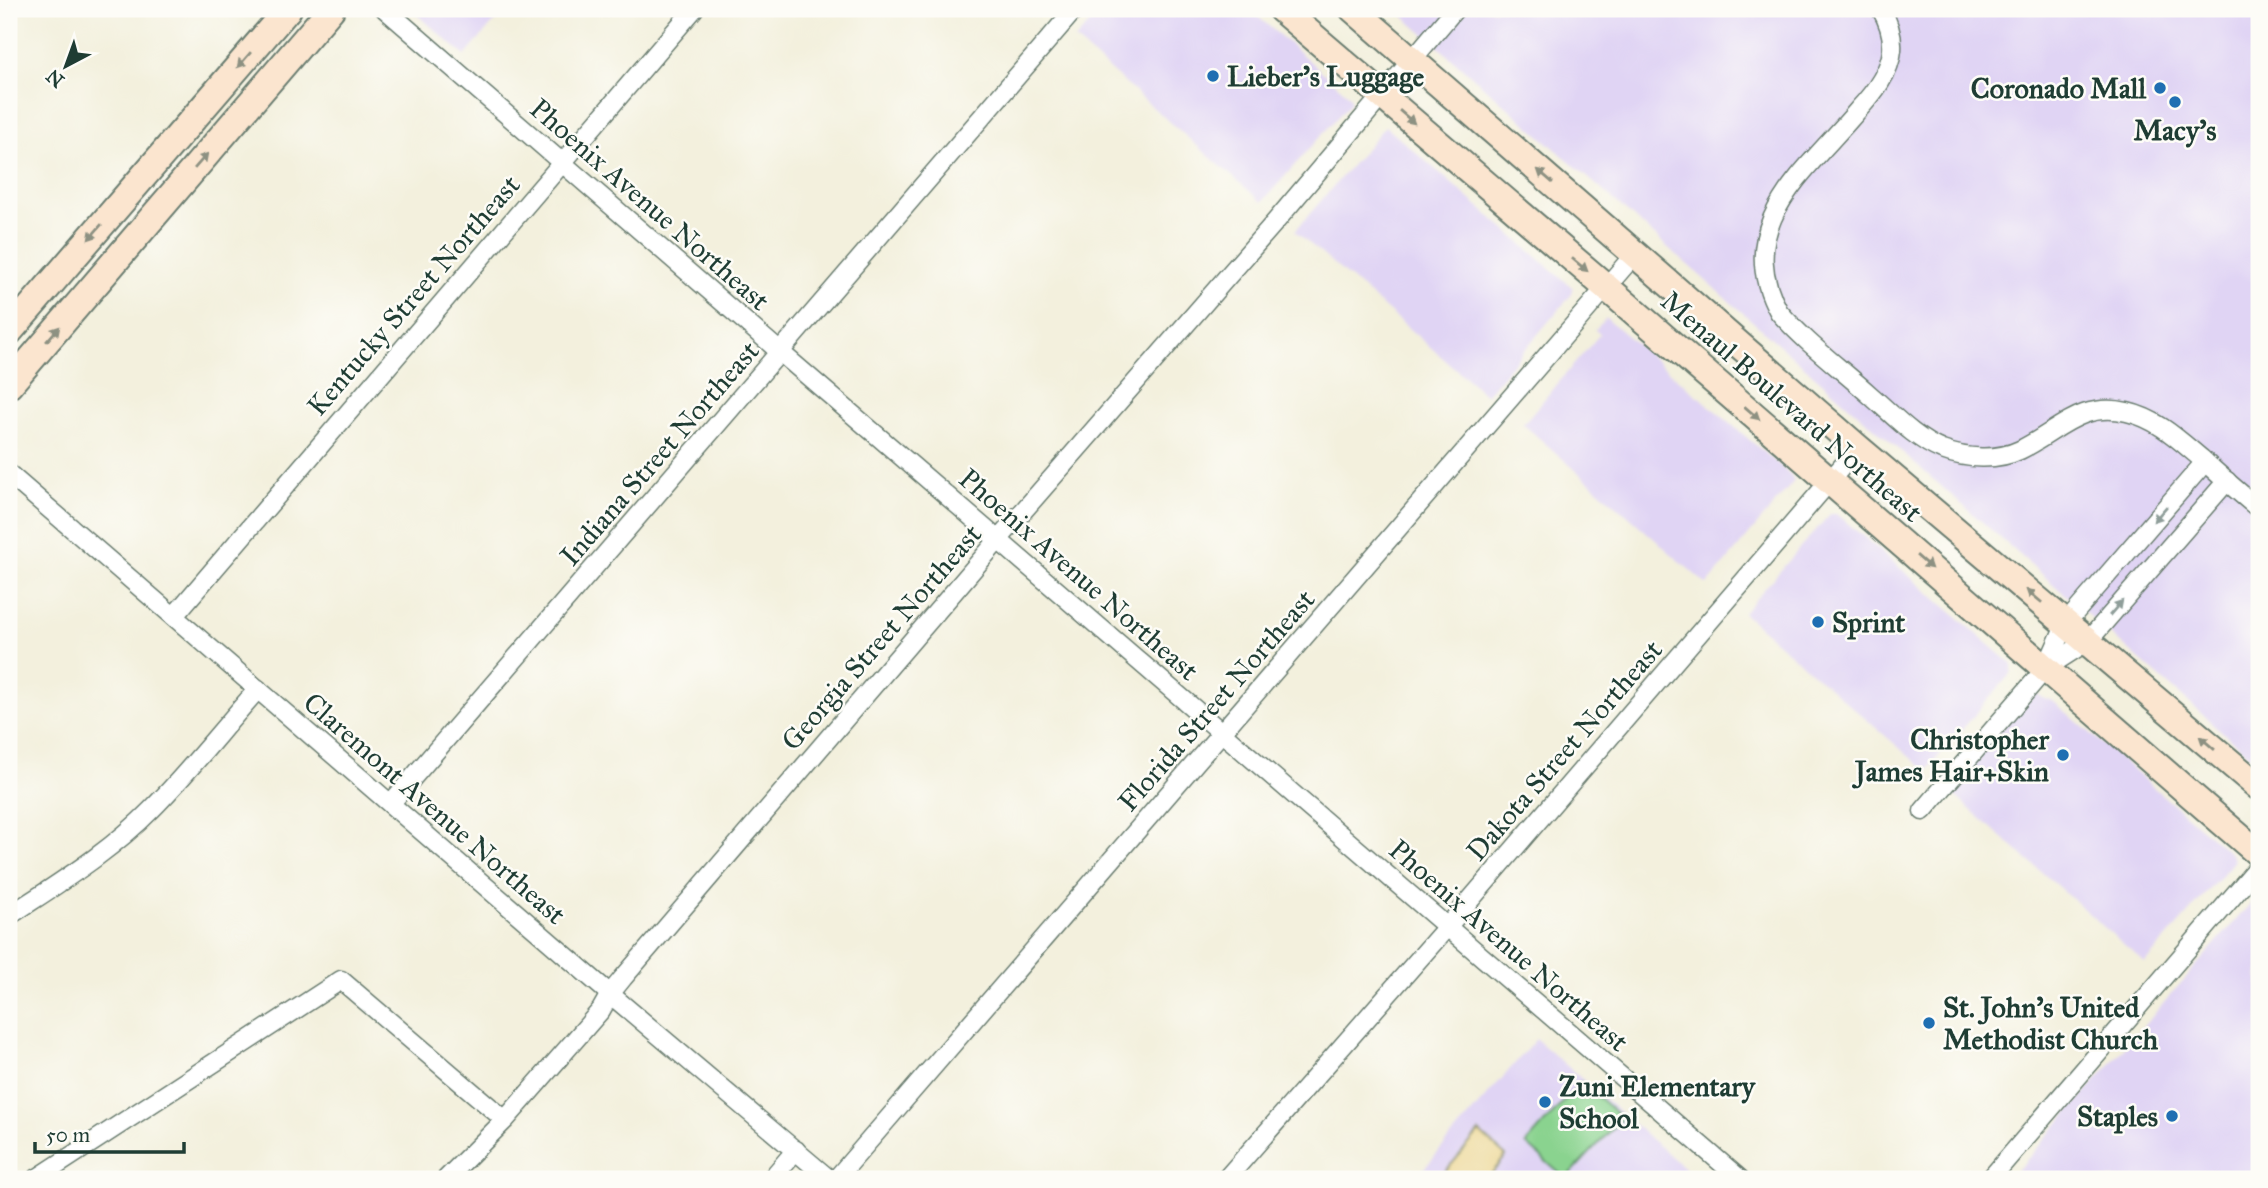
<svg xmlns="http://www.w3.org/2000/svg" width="2268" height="1188" font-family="'IM FELL Great Primer',serif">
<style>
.built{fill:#e0d4f4}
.green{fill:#8ad38f;stroke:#548862;stroke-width:2}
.sand{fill:#eeda9e;stroke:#868c69;stroke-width:2}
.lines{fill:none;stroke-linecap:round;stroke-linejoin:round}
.street-casing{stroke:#697c6f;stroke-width:21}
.secondary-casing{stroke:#697c6f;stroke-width:30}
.street{stroke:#fff;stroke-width:18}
.secondary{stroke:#fbe5cf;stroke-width:26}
.oneway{fill:#8d9182}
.oneway2{fill:#8f9e9a}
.poi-dot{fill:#1f6fb2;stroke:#fdfcf7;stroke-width:2.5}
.labels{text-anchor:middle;stroke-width:5;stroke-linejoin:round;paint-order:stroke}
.poi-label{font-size:28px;font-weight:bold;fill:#1f3d34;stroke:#fdfcf7;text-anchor:start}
.street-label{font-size:28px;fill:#1f3d34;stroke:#fdfcf7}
</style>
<rect width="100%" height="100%" fill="#fdfcf7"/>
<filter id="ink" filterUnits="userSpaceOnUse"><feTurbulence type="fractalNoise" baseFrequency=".0143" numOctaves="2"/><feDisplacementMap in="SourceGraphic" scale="14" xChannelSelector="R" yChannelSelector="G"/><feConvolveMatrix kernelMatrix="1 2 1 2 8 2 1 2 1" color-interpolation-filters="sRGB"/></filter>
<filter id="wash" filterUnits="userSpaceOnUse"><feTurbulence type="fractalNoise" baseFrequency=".00686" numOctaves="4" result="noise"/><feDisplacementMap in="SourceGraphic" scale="28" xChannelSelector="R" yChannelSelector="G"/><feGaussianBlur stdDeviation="1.57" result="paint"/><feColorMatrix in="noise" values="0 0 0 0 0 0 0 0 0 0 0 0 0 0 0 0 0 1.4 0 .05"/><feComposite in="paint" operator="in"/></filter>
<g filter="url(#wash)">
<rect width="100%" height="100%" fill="#f3f0dd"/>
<g class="built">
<path d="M411 9H505L465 56Z"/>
<path d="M1102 9H1249L1349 95 1351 100 1350 103 1262 202 1075 40Z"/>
<path d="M1395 9H2259V764Z"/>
<path d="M1385 126 1573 288 1572 294 1486 395 1295 231Z"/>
<path d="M1606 318 1791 475 1794 481 1707 585 1523 424 1600 334 1595 330Z"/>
<path d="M1830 514H1837L2012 664V672L1926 771 1743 613Z"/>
<path d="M2032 688 2042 698 2053 701 2232 855 2234 860 2232 863 2145 963 1954 795 1952 780Z"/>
<path d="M2257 896H2259V1179H2010Z"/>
<path d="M1536 1039 1697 1179H1415Z"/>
</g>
<path class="green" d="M1581 1082 1622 1118 1566 1179 1526 1144Z"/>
<path class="sand" d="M1479 1132 1506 1156 1487 1179H1439Z"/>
</g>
<g filter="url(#ink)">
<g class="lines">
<defs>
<g id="street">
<path d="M385 9 794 364 1740 1179"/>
<path d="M1881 9C1888 21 1893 36 1892 50 1890 73 1873 94 1858 110 1806 172 1731 225 1779 312 1806 343 1840 368 1870 395 1892 414 1915 439 1942 450 1966 459 1997 461 2020 450 2058 432 2080 401 2127 412 2158 419 2179 440 2203 460 2221 477 2240 493 2259 509"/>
<path d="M9 474 610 994 829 1179"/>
<path d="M174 616 694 9"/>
<path d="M2046 668 2066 623 2205 462"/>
<path d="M391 803 1075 9"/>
<path d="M1923 811 2046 668 2088 641 2227 481"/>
<path d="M9 916C57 884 110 852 151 810 189 772 222 729 258 689"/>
<path d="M36 1179 341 980 505 1120"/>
<path d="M446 1179 505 1120 601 1010 610 994 623 978 1011 525 1276 221 1455 9"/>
<path d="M771 1179 796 1150"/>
<path d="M836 1179 1634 255"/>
<path d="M1226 1179 1447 927 1858 448"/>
<path d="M1990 1179 2259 866"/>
</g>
<g id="secondary">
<path d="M1281 9 1606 287 2259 854"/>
<path d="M1353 9 1858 448 2259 787"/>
<path d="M9 332 288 9"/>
<path d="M9 385 331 9"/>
</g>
</defs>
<use href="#street" class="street-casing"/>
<use href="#secondary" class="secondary-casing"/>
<use href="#street" class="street"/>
<use href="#secondary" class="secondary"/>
</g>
<defs><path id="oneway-solid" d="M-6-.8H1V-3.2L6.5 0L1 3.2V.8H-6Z" transform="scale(1.75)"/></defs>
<g class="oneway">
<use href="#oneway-solid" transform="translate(244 60) rotate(131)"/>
<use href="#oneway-solid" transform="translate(1407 117) rotate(41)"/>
<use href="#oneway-solid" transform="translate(201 161) rotate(-49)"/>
<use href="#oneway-solid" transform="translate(1545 176) rotate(-139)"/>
<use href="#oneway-solid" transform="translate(95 232) rotate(131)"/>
<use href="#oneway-solid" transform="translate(1580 265) rotate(40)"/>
<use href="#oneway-solid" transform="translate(53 334) rotate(-49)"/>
<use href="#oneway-solid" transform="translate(1752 413) rotate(41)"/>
<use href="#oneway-solid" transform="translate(1924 562) rotate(41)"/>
<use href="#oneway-solid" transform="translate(2034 596) rotate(-140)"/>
<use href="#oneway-solid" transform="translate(2207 743) rotate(-139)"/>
</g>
<g class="oneway2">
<use href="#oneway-solid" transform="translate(2160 514) rotate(131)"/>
<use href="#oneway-solid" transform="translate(2116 608) rotate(-49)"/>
</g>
</g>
<g class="poi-dot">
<circle cx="1213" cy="76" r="7"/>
<circle cx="2160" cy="88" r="7"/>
<circle cx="2175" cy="102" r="7"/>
<circle cx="1818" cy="622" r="7"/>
<circle cx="2063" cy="755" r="7"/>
<circle cx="1929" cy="1023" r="7"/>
<circle cx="1545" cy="1102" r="7"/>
<circle cx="2172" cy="1116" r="7"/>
</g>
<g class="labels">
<g class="poi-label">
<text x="1227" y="86">Lieber's Luggage</text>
<text x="2146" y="98" text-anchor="end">Coronado Mall</text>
<text x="2175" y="140" text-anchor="middle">Macy's</text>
<text x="1832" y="632">Sprint</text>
<text x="2049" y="749" text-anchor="end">Christopher<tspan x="2049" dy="32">James Hair+Skin</tspan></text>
<text x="1943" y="1017">St. John's United<tspan x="1943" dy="32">Methodist Church</tspan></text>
<text x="1559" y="1096">Zuni Elementary<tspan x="1559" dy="32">School</tspan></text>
<text x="2158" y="1126" text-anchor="end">Staples</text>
</g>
<g class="street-label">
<text transform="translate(650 204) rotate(41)" y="10">Phoenix Avenue Northeast</text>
<text transform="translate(413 295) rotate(-49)" y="10">Kentucky Street Northeast</text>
<text transform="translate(1792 406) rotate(41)" y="10">Menaul Boulevard Northeast</text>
<text transform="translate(659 453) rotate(-49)" y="10">Indiana Street Northeast</text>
<text transform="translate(1079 574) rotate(41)" y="10">Phoenix Avenue Northeast</text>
<text transform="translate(881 637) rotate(-49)" y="10">Georgia Street Northeast</text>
<text transform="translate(1216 700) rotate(-49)" y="10">Florida Street Northeast</text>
<text transform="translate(1564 750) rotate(-49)" y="10">Dakota Street Northeast</text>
<text transform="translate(435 808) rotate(41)" y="10">Claremont Avenue Northeast</text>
<text transform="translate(1509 945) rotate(41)" y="10">Phoenix Avenue Northeast</text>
</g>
</g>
<rect width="2268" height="1188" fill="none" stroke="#fdfcf7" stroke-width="35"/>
<g transform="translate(66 66) rotate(221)" stroke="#fdfcf7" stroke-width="5" paint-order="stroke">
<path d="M0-5L12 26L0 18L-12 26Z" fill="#1f3d34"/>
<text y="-10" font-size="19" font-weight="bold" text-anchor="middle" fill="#1f3d34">N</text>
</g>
<path d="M35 1142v10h149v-10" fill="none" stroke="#1f3d34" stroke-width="3.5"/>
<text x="46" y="1142" font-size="21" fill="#1f3d34" stroke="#fdfcf7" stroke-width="5" paint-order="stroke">50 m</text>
</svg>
